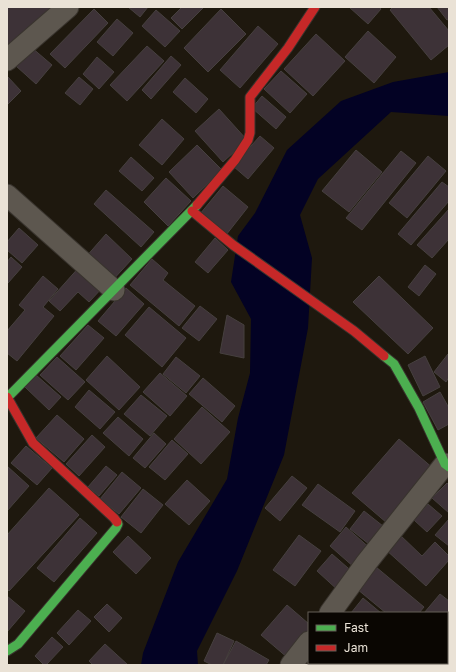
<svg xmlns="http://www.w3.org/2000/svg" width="456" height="672" font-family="'Golos Text',sans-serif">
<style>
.water{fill:#030224}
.building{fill:#3d3237;stroke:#46403f}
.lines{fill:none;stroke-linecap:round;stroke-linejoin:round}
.street-casing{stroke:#39342e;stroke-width:23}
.fast-casing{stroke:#39342e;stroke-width:11}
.jam-casing{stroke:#39342e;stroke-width:11}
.street{stroke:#5d574f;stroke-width:21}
.fast{stroke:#4caf50;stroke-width:9}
.jam{stroke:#c62828;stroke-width:9}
</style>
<rect width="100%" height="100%" fill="#1e180e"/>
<path class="water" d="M449 72V116L391 112 318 179 300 215 312 258 308 328 284 455 237 571 197 651 198 665H141L143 653 178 562 227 479 238 418 250 373 251 319 231 282 238 236 255 213 287 150 341 101 393 82Z"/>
<g class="building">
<path d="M7 7H57L7 52Z"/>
<path d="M128 7H148L140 17Z"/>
<path d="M182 7H204L182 29 171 18Z"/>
<path d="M349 7H379L381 9 368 24Z"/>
<path d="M393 7H429L449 31V45L431 60 390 10Z"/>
<path d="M437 7H449V19L447 20Z"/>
<path d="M94 9 108 23 65 68 50 54Z"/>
<path d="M221 9 246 34 208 72 184 48Z"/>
<path d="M156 10 180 31 165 47 142 26Z"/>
<path d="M117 19 133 33 113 56 97 42Z"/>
<path d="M258 26 278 44 240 88 220 70Z"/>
<path d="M368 31 396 57 374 83 345 57Z"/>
<path d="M316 34 345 61 313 96 284 69Z"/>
<path d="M147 46 164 61 127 101 110 85Z"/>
<path d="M31 47 52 65 36 84 16 66Z"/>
<path d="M171 56 181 65 151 99 142 90Z"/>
<path d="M97 57 114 72 99 89 83 74Z"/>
<path d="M281 71 307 94 290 113 264 89Z"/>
<path d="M7 76 21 91 7 105Z"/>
<path d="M79 77 93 89 80 105 65 93Z"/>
<path d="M185 78 208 99 196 113 173 92Z"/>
<path d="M262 96 286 117 276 129 252 108Z"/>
<path d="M219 109 247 140 223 162 195 131Z"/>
<path d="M162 119 184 139 162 165 139 145Z"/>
<path d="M260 136 274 148 248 179 233 166Z"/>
<path d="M197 145 222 170 193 198 169 172Z"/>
<path d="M356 150 382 172 349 212 322 191Z"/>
<path d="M401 151 416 163 362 230 346 218Z"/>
<path d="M428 156 446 171 407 218 389 203Z"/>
<path d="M131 157 154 178 142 191 119 171Z"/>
<path d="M166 178 191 201 168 226 144 202Z"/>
<path d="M442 182 449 187V201L411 245 398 234Z"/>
<path d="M223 186 248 207 226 235 200 214Z"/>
<path d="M106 190 154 232 141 247 94 204Z"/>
<path d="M449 209V239L432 258 417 245Z"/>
<path d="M19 228 38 245 22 263 7 250V242Z"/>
<path d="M106 234 132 259 111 282 85 258Z"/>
<path d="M215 238 228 250 208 273 195 262Z"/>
<path d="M11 257 22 267 8 283 7 282V262Z"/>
<path d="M152 259 168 273 163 280 195 306 179 326 130 285Z"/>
<path d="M81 265 104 286 89 302 78 292 60 311 49 301Z"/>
<path d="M425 265 436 274 419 296 408 287Z"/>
<path d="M43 276 58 289 43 307 54 316 17 361 7 353V331L25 310 19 305Z"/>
<path d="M379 276 433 328 408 354 353 302Z"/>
<path d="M126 288 144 304 116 336 98 321Z"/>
<path d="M200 306 217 319 199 341 182 328Z"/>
<path d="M149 307 186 338 162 367 125 335Z"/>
<path d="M227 315 244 325V358L220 353Z"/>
<path d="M88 325 104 338 76 370 60 356Z"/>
<path d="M448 354 449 377 446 382 434 372Z"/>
<path d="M107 356 140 387 119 410 86 380Z"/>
<path d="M425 356 440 387 423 396 408 365Z"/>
<path d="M57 357 85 382 68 400 40 375Z"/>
<path d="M176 357 200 376 186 393 163 374Z"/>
<path d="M160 373 187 396 170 416 143 392Z"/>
<path d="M36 375 61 397 49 410 25 387Z"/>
<path d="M203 378 235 406 222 422 189 394Z"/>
<path d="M89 390 115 412 100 429 75 407Z"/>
<path d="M440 392 449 408V424L438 430 423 402Z"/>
<path d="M141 395 167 416 150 436 124 414Z"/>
<path d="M202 407 230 432 201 464 174 439Z"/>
<path d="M57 415 84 439 64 462 36 438Z"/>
<path d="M118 417 143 439 129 456 103 433Z"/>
<path d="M154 433 166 444 145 468 133 458Z"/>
<path d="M92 435 105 447 79 476 66 464Z"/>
<path d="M399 439 434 469 387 523 352 493Z"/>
<path d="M172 440 188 454 165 480 149 467Z"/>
<path d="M26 446 52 468 37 485 11 463Z"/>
<path d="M7 466 29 486 7 511Z"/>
<path d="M106 466 117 475 99 496 88 487Z"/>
<path d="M122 472 141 488 119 514 100 499Z"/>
<path d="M292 476 307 488 280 521 265 508Z"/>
<path d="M187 480 210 501 189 525 165 504Z"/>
<path d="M447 483 449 485V513L432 498Z"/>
<path d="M318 484 355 511 340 532 302 505Z"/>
<path d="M49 488 79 515 9 591 7 589V535Z"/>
<path d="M143 489 163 505 141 533 121 517Z"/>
<path d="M428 504 442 516 427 532 414 520Z"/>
<path d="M364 511 388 530 374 548 350 529Z"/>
<path d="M80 518 97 533 54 582 37 568Z"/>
<path d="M449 519V546L435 535Z"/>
<path d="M346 527 372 550 355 568 330 546Z"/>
<path d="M399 534 422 556 435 542 449 556V560L426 586 385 549Z"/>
<path d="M299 535 321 551 295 586 273 570Z"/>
<path d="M128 536 151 558 136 574 113 552Z"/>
<path d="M332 554 356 575 340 592 317 571Z"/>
<path d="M376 567 424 607 419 613H386L357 589Z"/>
<path d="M440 594 449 601V610L446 613H424Z"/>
<path d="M7 596 25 611 7 632Z"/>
<path d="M363 598 381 613H351Z"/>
<path d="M107 604 122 618 109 632 94 617Z"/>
<path d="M287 605 309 624V633L288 658 261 635Z"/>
<path d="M78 610 91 621 69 645 57 633Z"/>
<path d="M449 629V653L447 652V631Z"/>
<path d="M217 633 234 641 223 665H212L204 661Z"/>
<path d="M52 637 63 647 46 665H44L35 656Z"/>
<path d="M236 641 269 660 266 665H223Z"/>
<path d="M105 644 128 665H93L89 661Z"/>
<path d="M447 660 449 661V665H407L409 663H447Z"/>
<path d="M333 663H364L362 665H332Z"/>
</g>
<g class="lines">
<defs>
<g id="street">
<path d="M7 60 68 7"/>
<path d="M7 195 114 290"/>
<path d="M330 613 367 562 445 464"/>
<path d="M291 665 309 642"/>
</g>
<g id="fast">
<path d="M384 356 394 364 419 408 445 464 449 467"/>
<path d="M7 398 197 205"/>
<path d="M7 651 18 644 116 528 118 524 117 522"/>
</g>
<g id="jam">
<path d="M197 205 235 160 248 140 250 133V97L288 48 315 7"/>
<path d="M192 211 233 245 354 331 384 356"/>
<path d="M7 397 33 443 114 518 117 522"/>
</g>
</defs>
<use href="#street" class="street-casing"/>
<use href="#fast" class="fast-casing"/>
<use href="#jam" class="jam-casing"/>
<use href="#street" class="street"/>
<use href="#fast" class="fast"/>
<use href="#jam" class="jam"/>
</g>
<rect width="456" height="672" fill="none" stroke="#eae2d6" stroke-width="16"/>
<rect x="308" y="612" width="140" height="52" fill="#0a0602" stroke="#645e57"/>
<rect x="316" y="625" width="20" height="6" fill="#4caf50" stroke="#645e57"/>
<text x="344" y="632" font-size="12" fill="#eae2d6">Fast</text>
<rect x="316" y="645" width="20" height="6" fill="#c62828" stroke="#645e57"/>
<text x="344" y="652" font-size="12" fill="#eae2d6">Jam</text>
</svg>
